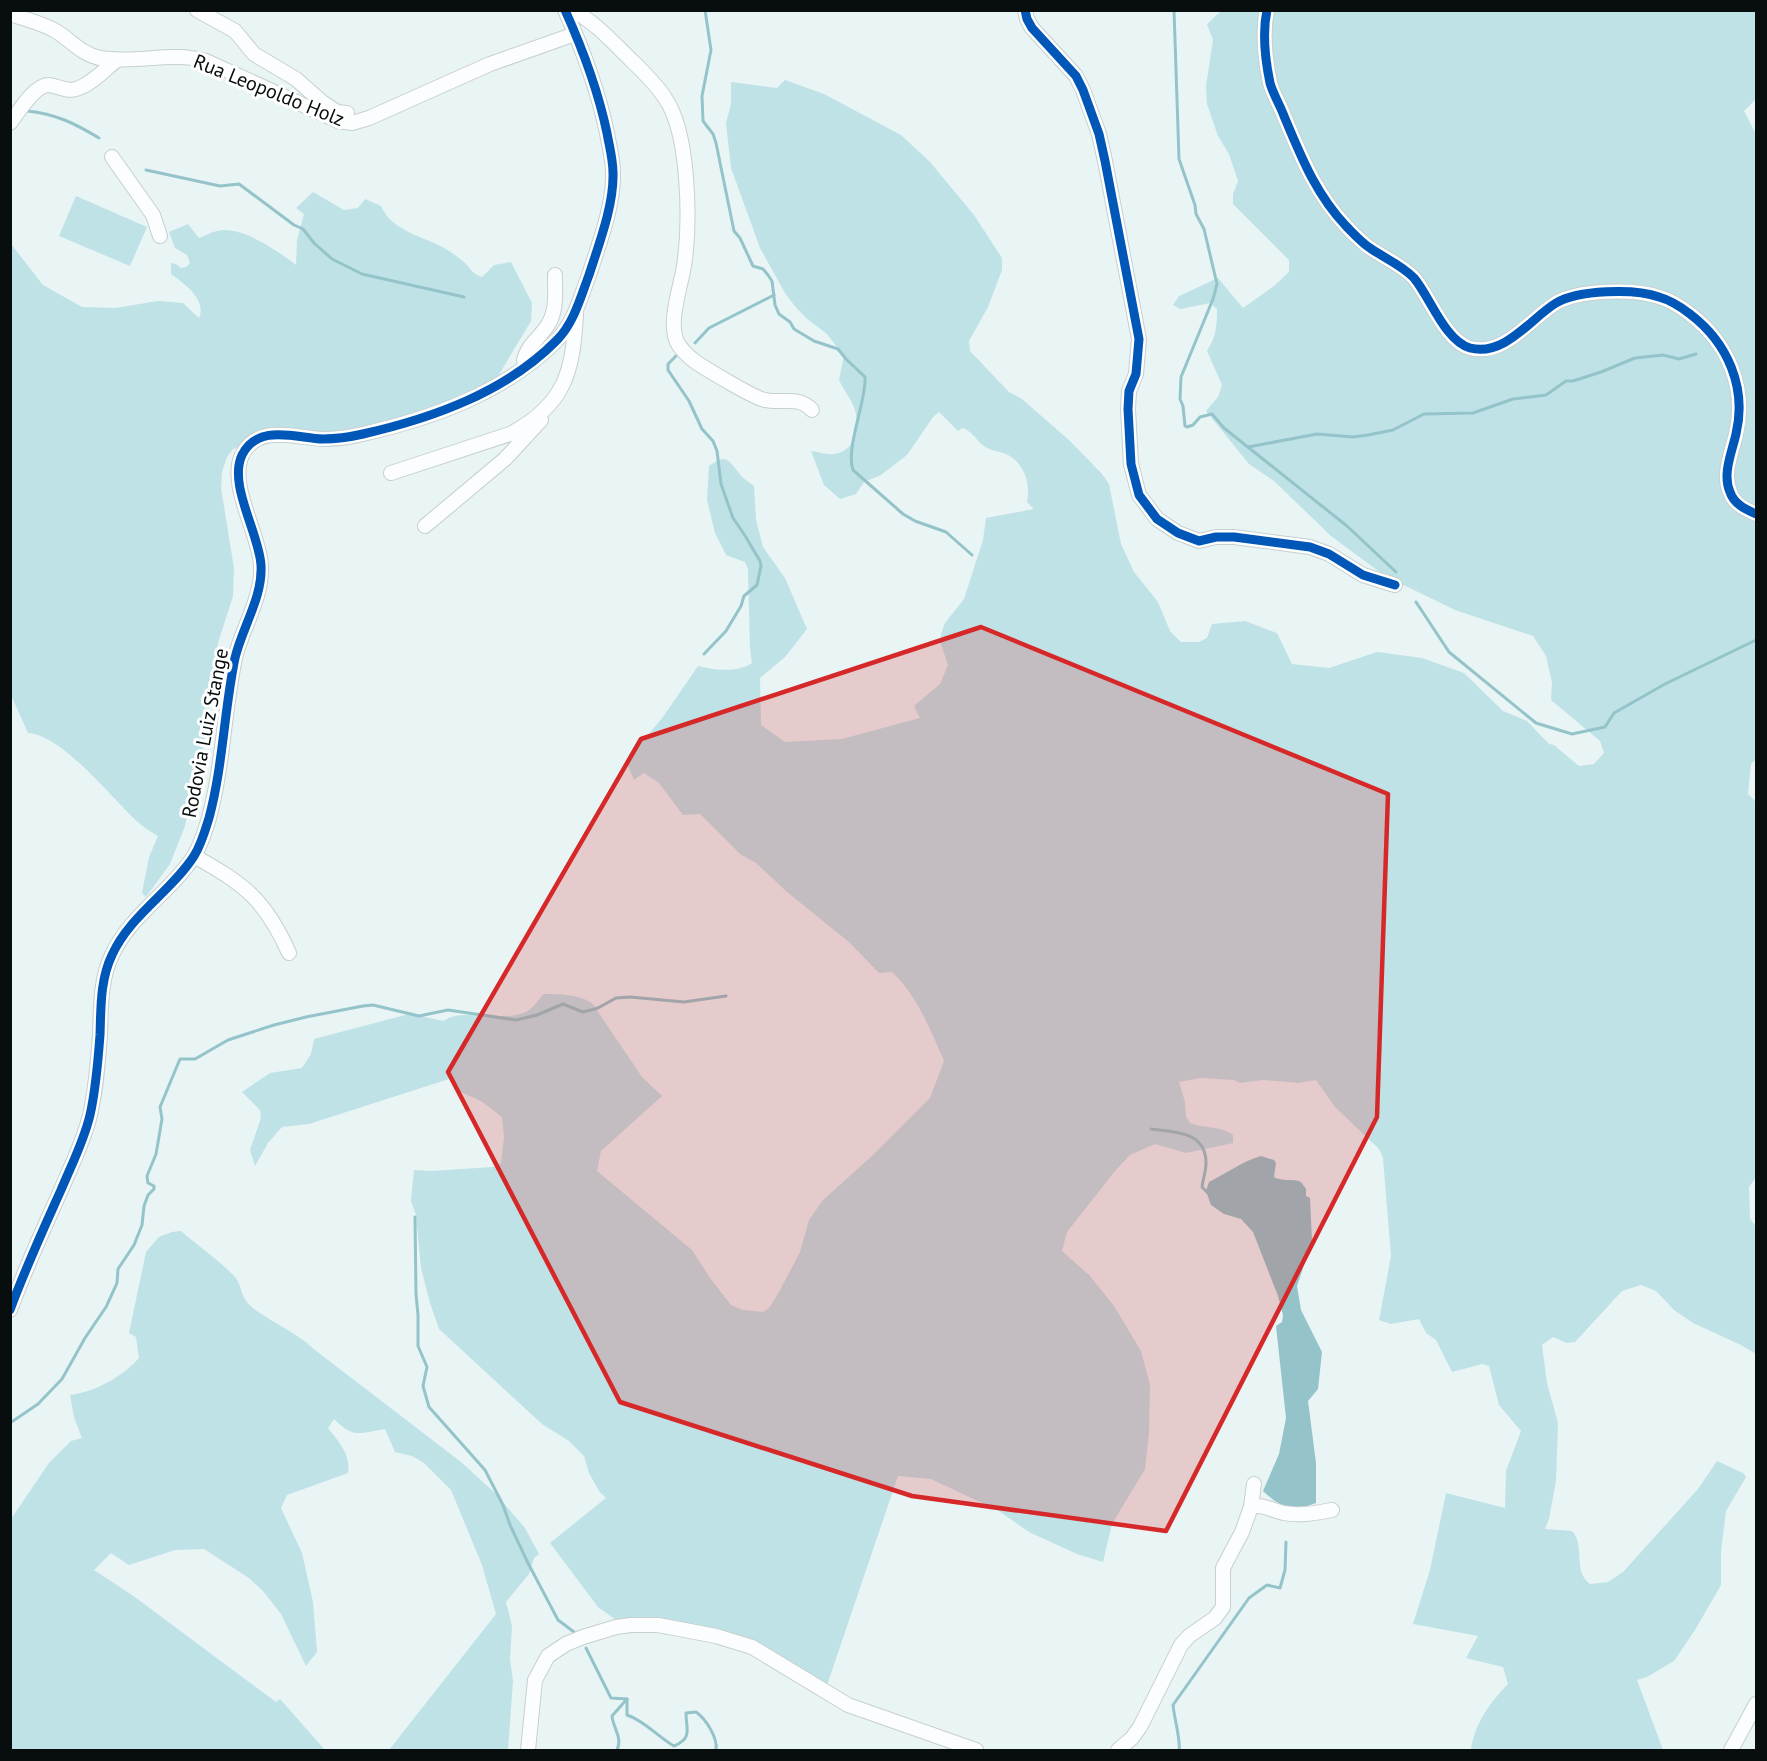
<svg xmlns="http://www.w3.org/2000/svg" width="1767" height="1761" font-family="'PT Sans',sans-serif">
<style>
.green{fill:#bfe2e7}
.water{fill:#94c4ca}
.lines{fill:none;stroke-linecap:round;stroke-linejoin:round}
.stream{stroke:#94c4ca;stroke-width:3}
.minor-casing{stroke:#c7cfd0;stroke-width:16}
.minor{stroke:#fcfdfe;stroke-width:14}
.cycleway-casing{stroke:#fff;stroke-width:13}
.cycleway{stroke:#0057b8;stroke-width:9}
.marked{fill:#d62828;fill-opacity:0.2;stroke:#d62828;stroke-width:4.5;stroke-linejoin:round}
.labels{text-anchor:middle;stroke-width:6;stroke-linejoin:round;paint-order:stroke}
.street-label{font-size:20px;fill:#080d0e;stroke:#fff}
</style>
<rect width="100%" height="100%" fill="#e9f4f5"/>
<g class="green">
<path d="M1222 10 1756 11V99L1744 111 1756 134V759L1751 764 1748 794 1756 802V1177L1749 1187 1750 1219 1756 1227V1354L1741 1345 1693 1323 1674 1310 1656 1291 1641 1285 1622 1291 1575 1342 1567 1343 1553 1337 1542 1345 1547 1383 1558 1423 1556 1481 1549 1519 1545 1529 1572 1531C1586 1545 1572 1571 1590 1584L1608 1582 1623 1572 1698 1489 1717 1461 1743 1473 1746 1477 1726 1511 1721 1552V1585L1695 1630 1674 1661 1647 1677 1637 1680 1663 1750H1471C1474 1725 1490 1702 1508 1684L1503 1667 1466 1658 1478 1636 1413 1624 1430 1570 1446 1493 1505 1508 1506 1471 1521 1431 1499 1405 1489 1366 1482 1364 1452 1372 1436 1340 1426 1333 1419 1319 1391 1324 1379 1320 1391 1256 1383 1158 1379 1149 1335 1107 1316 1080 1299 1083 1263 1080 1240 1083 1234 1080 1201 1078 1179 1082 1185 1102 1186 1117 1190 1123C1206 1129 1219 1125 1233 1135V1143L1186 1153 1155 1144 1130 1155 1115 1171 1067 1232 1062 1251 1090 1276 1114 1306 1141 1351 1150 1385 1149 1433 1145 1469 1112 1524 1103 1562 1077 1554 1029 1532 999 1511 931 1479 898 1476 824 1694 732 1643 662 1634 615 1619 598 1607 550 1543 606 1498 599 1491 589 1473 584 1456 569 1441 542 1424 439 1329 430 1303 421 1268 416 1215 411 1201 414 1170 431 1171 493 1167 501 1163 504 1137 502 1117 481 1101 458 1091 449 1079 309 1124 282 1127 268 1143 255 1166 250 1150 261 1118 260 1110 242 1092 270 1073 302 1068 311 1054 314 1039 409 1014 444 1021C460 1007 504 1024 528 1011 533 1008 539 999 544 994 561 994 577 994 592 1003L642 1077 662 1096 601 1151 597 1171 692 1250 710 1278 731 1305 743 1310 763 1312 769 1308 778 1294 800 1252 809 1220 823 1200 872 1156 930 1098 944 1061C930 1029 918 997 892 972L879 973 849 942 787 892 756 863 740 854 700 814 683 815 659 783 644 773 634 780 626 761 663 717 698 666C715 670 737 673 752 663L750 649 748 569 745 562 726 555 715 533 707 500 709 466C726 454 727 458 739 473 742 478 749 482 754 486L756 520 763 547 785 578 807 629 785 657 760 678 761 725 785 742 842 739 920 718 914 706 940 684 948 665 941 644V634L945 623 964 599 983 540 986 518 1034 509 1027 502C1031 484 1024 462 1006 454 999 451 991 451 984 446 976 440 973 432 963 428L958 431 939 412 933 417 907 455 881 475 864 482 856 494 840 499 824 485 811 451C818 452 827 455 834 454 857 452 861 422 853 405 849 396 843 389 839 380L844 356 827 334 806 318 794 305 785 293 760 248 731 168 726 123 731 104V82L777 88 785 80 824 94 901 135 930 162 974 215 1002 258V270L988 307 969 341 970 351 1009 392 1022 399 1070 441 1102 474 1109 484 1121 544 1134 572 1158 602 1170 631 1181 642H1199L1207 638 1212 624 1245 621 1277 633 1292 664 1329 668 1377 652 1422 658 1464 673 1503 711 1527 721 1549 744 1554 745 1579 766 1594 764 1604 753 1600 741 1551 700 1552 683 1546 656 1533 636 1455 610 1385 576 1331 536 1274 481 1249 464 1206 411 1218 397 1222 385 1207 351C1216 337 1217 326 1217 309L1210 303 1180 309 1173 305 1179 296 1218 278 1243 308 1274 286 1289 272V260L1233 204V194L1238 181 1229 154 1218 136 1207 104 1206 86 1213 40 1207 24Z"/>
<path d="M313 192 344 210 358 208 365 199 381 206C392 232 424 236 446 249 452 253 460 258 465 263 472 270 472 274 482 277L494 265 511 262 532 303 531 321 497 378 439 405 350 440 257 437 232 450 227 457 222 472 221 488 234 568 233 596 218 643 204 744 185 826 170 864 146 897 142 893 149 857 158 836C152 832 144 828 139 823 113 800 63 735 28 733L11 695V244L43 285 82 307 115 308 158 301 183 303 199 318C207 300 185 284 171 274V263L176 264 181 268 186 267 190 263 187 255 175 248 169 232 188 224 199 238C205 236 211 232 217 231 241 225 278 251 296 265L297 240 304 214 296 208Z"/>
<path d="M76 196 147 227 130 266 59 236Z"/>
<path d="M181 1231C198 1246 219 1260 235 1277 243 1286 239 1297 253 1308 274 1324 296 1332 315 1350L461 1462 495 1493 525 1528 539 1554 534 1558 529 1574 506 1602 512 1626 510 1659 513 1681 508 1750H389L496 1614 482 1565 451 1490 424 1463 412 1456 395 1452 385 1429C359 1433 354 1439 334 1419L328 1428C339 1442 351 1455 348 1473L287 1495 281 1508 302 1553 313 1602 317 1652 306 1666 281 1614 263 1591 249 1578 204 1549 175 1550 129 1565 111 1553 94 1570 132 1595 276 1702 280 1699 325 1750H11V1519L49 1463 71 1441 82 1438 74 1417 70 1395C95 1392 122 1377 139 1358L136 1337 129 1333 146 1252 159 1237 172 1232Z"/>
</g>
<path class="water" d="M1261 1156 1274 1160 1276 1163 1274 1177C1282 1182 1292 1178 1301 1182L1306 1189V1196L1310 1198 1312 1241 1297 1286 1301 1310 1322 1352 1318 1389 1308 1401 1316 1463V1503C1293 1512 1281 1508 1263 1491L1279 1454 1286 1418 1276 1326 1282 1322 1283 1315 1278 1296 1253 1232 1241 1219 1224 1214 1211 1205 1206 1191 1209 1182C1227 1173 1241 1162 1261 1156Z"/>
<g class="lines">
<g class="stream">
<path d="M705 10 711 50 702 96 703 121 713 134 716 143 734 231 740 238 753 266 763 269 768 275 772 281 775 305 779 314 790 322 794 329 814 341 838 349 846 359 865 377C867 399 845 449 853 470L903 514 915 521 946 532 972 555"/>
<path d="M1174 10 1179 159 1195 205 1196 214 1204 229 1217 284 1213 299 1181 377 1180 399 1183 406 1185 426 1187 427 1193 425 1200 417 1212 414 1224 428 1347 526 1396 572"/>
<path d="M27 111C56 114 74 123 99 138"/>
<path d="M146 170 220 186 239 184 294 225 303 229 314 243 332 259 362 274 464 297"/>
<path d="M695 343 709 328 774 295"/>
<path d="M676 356 668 364V370L689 401 702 429 713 441 717 451 721 484 733 518 744 534 760 561 761 566 757 585 744 596 741 606 726 631 704 654"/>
<path d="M1248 447 1317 434 1353 437 1368 435 1393 430 1424 414 1473 413 1513 399 1546 395 1566 381H1573L1601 372 1635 358 1663 355 1679 359 1696 354"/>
<path d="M1416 602 1449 652 1536 723 1572 734 1605 727 1614 713 1665 684 1756 640"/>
<path d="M1151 1129C1174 1132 1206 1131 1206 1163 1206 1171 1203 1179 1202 1187L1208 1193"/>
<path d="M415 1217 416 1294 418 1315V1346L427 1367 423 1386 429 1407 485 1470 503 1505 510 1525 528 1563 558 1620 574 1632"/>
<path d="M10 1423 38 1404 62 1379 85 1338 106 1307 117 1283 118 1269 134 1245 142 1225 144 1206 148 1195 154 1189V1186L148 1183 147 1176 156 1154 162 1119 160 1107 180 1059H195L228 1040 274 1025 306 1017 363 1006 373 1005 419 1016 448 1010 516 1020 537 1015 563 1004 583 1012 598 1008 616 998 630 997 684 1002 726 996"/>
<path d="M586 1648 611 1698 627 1699"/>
<path d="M627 1699V1715C645 1721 658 1737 674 1746 693 1738 686 1729 686 1713L696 1712C706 1719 718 1738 716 1750"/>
<path d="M617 1750C623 1738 613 1728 612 1716L627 1699"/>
<path d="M1179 1750C1181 1741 1174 1717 1173 1705L1249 1598 1267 1585 1280 1588 1285 1570 1286 1542"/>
</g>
<defs>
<g id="minor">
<path d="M197 10 235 31 254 54 296 79 322 102 337 112 347 113"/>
<path d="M572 10C593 21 609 38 625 54 639 68 655 82 665 98 689 132 690 218 685 259 683 282 666 322 678 344 682 350 688 356 693 360 704 368 754 398 765 400 783 404 798 395 812 410"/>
<path d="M1025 10 1027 19 1032 28 1076 76 1083 90 1099 134 1105 161 1139 339 1136 374 1129 391 1128 409 1131 464 1139 495 1157 519 1178 533 1199 541 1216 537H1234L1310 547 1329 554 1363 575 1395 585"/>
<path d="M1267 10C1262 34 1265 59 1270 83 1273 94 1280 105 1284 116 1301 156 1315 193 1346 226 1353 233 1361 242 1370 248 1384 258 1402 265 1414 278 1430 297 1445 341 1470 348 1505 357 1531 318 1556 303 1578 290 1634 288 1659 297 1670 300 1681 307 1690 314 1728 343 1747 388 1736 434 1732 452 1722 474 1730 492 1734 504 1745 509 1756 514"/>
<path d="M10 14C25 19 41 23 54 30 70 39 82 55 100 58 136 64 171 51 206 61L338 121 352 123 369 118 490 64 575 34"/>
<path d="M10 123C18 113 35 84 49 85 59 86 65 92 76 89 91 85 105 69 117 60"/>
<path d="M112 157 153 215 160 236"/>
<path d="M527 364 524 360C527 345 542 336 549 323 557 309 555 291 555 275"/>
<path d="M391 473 510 434C565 405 573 372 576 314"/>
<path d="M425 526 505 459 541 420"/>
<path d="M194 856C244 884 265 899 289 953"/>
<path d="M10 1310C25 1269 43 1230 61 1190 71 1166 84 1141 90 1115 96 1089 98 1062 100 1035 101 1008 100 980 112 955 130 915 171 892 194 856 201 845 205 831 209 818 223 766 224 711 235 658 242 628 263 597 261 565 259 533 228 485 242 455 258 423 296 438 323 439 336 439 350 437 363 434 433 418 506 392 557 340 574 323 581 296 589 275 599 244 614 205 613 173 613 159 609 145 607 133 598 90 583 50 565 10"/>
<path d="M1251 1507C1261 1503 1273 1511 1284 1513 1300 1516 1316 1513 1332 1510"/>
<path d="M528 1750 535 1680 548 1656 566 1644 583 1637 616 1627 631 1625H658L716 1636 752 1647 848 1705 976 1750"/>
<path d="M1118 1750 1132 1738 1140 1727 1181 1645 1189 1636 1215 1618 1223 1607V1568L1242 1532 1251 1507 1254 1484"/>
<path d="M1731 1750 1756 1704"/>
</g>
</defs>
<use href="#minor" class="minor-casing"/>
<use href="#minor" class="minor"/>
<defs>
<g id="cycleway">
<path d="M1025 10 1027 19 1032 28 1076 76 1083 90 1099 134 1105 161 1139 339 1136 374 1129 391 1128 409 1131 464 1139 495 1157 519 1178 533 1199 541 1216 537H1234L1310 547 1329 554 1363 575 1395 585"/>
<path d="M1267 10C1262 34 1265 59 1270 83 1273 94 1280 105 1284 116 1301 156 1315 193 1346 226 1353 233 1361 242 1370 248 1384 258 1402 265 1414 278 1430 297 1445 341 1470 348 1505 357 1531 318 1556 303 1578 290 1634 288 1659 297 1670 300 1681 307 1690 314 1728 343 1747 388 1736 434 1732 452 1722 474 1730 492 1734 504 1745 509 1756 514"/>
<path d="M10 1310C25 1269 43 1230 61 1190 71 1166 84 1141 90 1115 96 1089 98 1062 100 1035 101 1008 100 980 112 955 130 915 171 892 194 856 201 845 205 831 209 818 223 766 224 711 235 658 242 628 263 597 261 565 259 533 228 485 242 455 258 423 296 438 323 439 336 439 350 437 363 434 433 418 506 392 557 340 574 323 581 296 589 275 599 244 614 205 613 173 613 159 609 145 607 133 598 90 583 50 565 10"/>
</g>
</defs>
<use href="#cycleway" class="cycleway-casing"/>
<use href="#cycleway" class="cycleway"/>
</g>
<path class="marked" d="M981 627 1388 794 1377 1117 1166 1531 912 1496 620 1402 448 1072 641 739Z"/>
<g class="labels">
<g class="street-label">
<text transform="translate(269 90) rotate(22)" y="7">Rua Leopoldo Holz</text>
<text transform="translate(205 733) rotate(-79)" y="7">Rodovia Luiz Stange</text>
</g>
</g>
<rect width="1767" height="1761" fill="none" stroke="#080d0e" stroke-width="24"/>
</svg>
